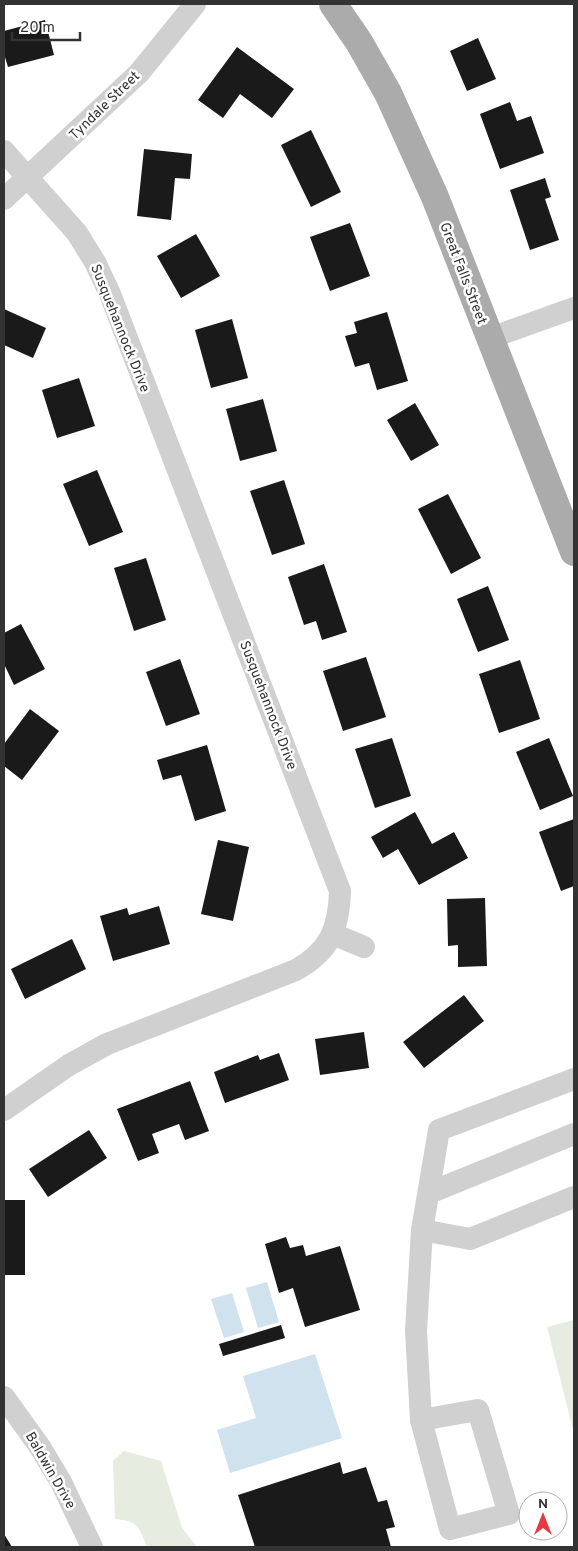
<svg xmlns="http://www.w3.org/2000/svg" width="578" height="1551" font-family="Overpass,sans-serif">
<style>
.green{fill:#e6ecdf}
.water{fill:#cfe2ee}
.building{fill:#1a1a1a}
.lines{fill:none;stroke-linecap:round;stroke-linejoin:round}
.minor{stroke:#d0d0d0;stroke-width:22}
.major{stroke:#ababab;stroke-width:28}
.labels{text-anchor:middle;stroke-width:5;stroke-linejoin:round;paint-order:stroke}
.street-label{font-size:14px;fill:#333;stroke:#fff}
</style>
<rect width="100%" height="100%" fill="#fff"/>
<g class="green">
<path d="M574 1320V1433L547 1327Z"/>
<path d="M124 1451 161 1461 182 1528 197 1547H147C139 1527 139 1521 115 1519L113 1461Z"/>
</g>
<g class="water">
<path d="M267 1282 279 1322 258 1328 246 1288Z"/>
<path d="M232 1293 244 1332 224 1338 211 1299Z"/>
<path d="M315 1354 342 1438 230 1473 217 1430 256 1418 243 1376Z"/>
</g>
<g class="building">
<path d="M45 20 54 55 8 67 4 54V31Z"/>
<path d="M478 38 496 79 467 91 450 51Z"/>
<path d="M237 47 294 89 272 118 240 94 223 118 198 100Z"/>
<path d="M510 102 517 121 531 116 544 153 500 169 480 114Z"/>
<path d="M311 130 341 192 311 207 281 145Z"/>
<path d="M144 149 192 154 190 179 175 178 171 220 137 216Z"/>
<path d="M545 178 551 197 545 199 559 240 530 250 510 190Z"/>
<path d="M350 223 370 276 330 291 310 237Z"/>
<path d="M196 234 220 276 181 298 157 256Z"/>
<path d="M4 309 46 328 33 358 4 345Z"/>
<path d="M387 312 408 381 377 390 369 363 355 367 345 336 357 333 354 322Z"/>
<path d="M232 319 248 378 211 388 195 330Z"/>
<path d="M79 378 95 426 57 438 42 390Z"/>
<path d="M263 399 277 451 240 461 226 409Z"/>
<path d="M415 403 439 445 411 461 387 420Z"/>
<path d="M97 470 123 532 89 546 63 484Z"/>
<path d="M284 480 305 544 272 555 250 491Z"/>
<path d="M448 494 481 558 451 574 418 509Z"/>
<path d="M146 558 166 620 134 631 114 568Z"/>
<path d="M324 564 347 632 322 640 316 621 304 625 288 577Z"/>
<path d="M488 586 509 640 478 652 457 599Z"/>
<path d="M21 624 45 669 14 685 4 664V633Z"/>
<path d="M366 657 386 717 343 731 323 671Z"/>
<path d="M180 659 200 714 166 726 146 672Z"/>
<path d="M520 660 540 719 499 733 479 674Z"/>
<path d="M30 709 59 731 22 780 4 766V744Z"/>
<path d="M392 738 411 796 375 808 355 749Z"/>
<path d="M549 738 573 796 540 810 516 752Z"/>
<path d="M207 745 226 811 195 821 181 775 163 780 157 760Z"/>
<path d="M415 812 432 844 454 832 468 858 419 885 398 849 383 858 371 837Z"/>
<path d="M574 819V886L561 891 539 832Z"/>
<path d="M218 840 249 847 233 921 201 914Z"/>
<path d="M485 898 487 966 458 967V945L448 946 447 899Z"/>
<path d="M159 906 170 944 113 961 100 916 127 908 129 915Z"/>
<path d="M72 939 86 969 25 999 11 969Z"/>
<path d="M464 995 484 1021 424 1068 403 1042Z"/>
<path d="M364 1032 369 1068 320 1075 315 1039Z"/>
<path d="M279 1053 289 1080 225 1103 214 1072 258 1055 260 1060Z"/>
<path d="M190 1081 209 1131 185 1140 179 1124 152 1134 159 1153 138 1161 117 1109Z"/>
<path d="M89 1130 107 1158 48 1197 29 1169Z"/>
<rect x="4" y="1200" width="21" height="75"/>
<path d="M286 1237 290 1248 303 1245 306 1256 340 1246 360 1310 305 1327 293 1288 279 1293 265 1244Z"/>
<path d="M281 1325 285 1338 223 1356 219 1344Z"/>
<path d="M340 1462 343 1474 366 1467 378 1502 387 1500 395 1527 386 1529 391 1547H255L238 1495Z"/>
<path d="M4 1534 12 1547H4Z"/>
</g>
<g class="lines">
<g class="minor">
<path d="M4 151 77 233 95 262 110 294 340 891C339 928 330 951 296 970L107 1044 69 1065 4 1110"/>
<path d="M4 199 139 73 195 4"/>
<path d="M490 338 574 308"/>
<path d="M333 934 364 947"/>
<path d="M574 1079 439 1130 422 1230 470 1239 574 1197"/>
<path d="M429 1193 574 1134"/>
<path d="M4 1397 40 1447 61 1482 92 1547"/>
<path d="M478 1410 509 1514 450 1529 421 1420Z"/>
<path d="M421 1420 416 1331 422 1230"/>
</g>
<path class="major" d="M333 4 359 42 388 93 435 197 574 552"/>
</g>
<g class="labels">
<g class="street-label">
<text transform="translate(104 105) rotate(-44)" y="5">Tyndale Street</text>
<text transform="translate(464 273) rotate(69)" y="5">Great Falls Street</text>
<text transform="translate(121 328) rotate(68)" y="5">Susquehannock Drive</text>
<text transform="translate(269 705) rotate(69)" y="5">Susquehannock Drive</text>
<text transform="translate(51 1470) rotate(60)" y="5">Baldwin Drive</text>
</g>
</g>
<rect width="578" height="1551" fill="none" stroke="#333333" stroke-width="10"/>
<g transform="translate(543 1516)"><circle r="24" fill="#ffffff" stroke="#adadad"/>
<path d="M0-4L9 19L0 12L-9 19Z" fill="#e63946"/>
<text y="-8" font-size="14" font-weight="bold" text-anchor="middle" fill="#333333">N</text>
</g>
<path d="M12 32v8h68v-8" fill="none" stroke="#333333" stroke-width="2.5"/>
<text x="20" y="32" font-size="15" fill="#333333" stroke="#ffffff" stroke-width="4" paint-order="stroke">20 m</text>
</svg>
